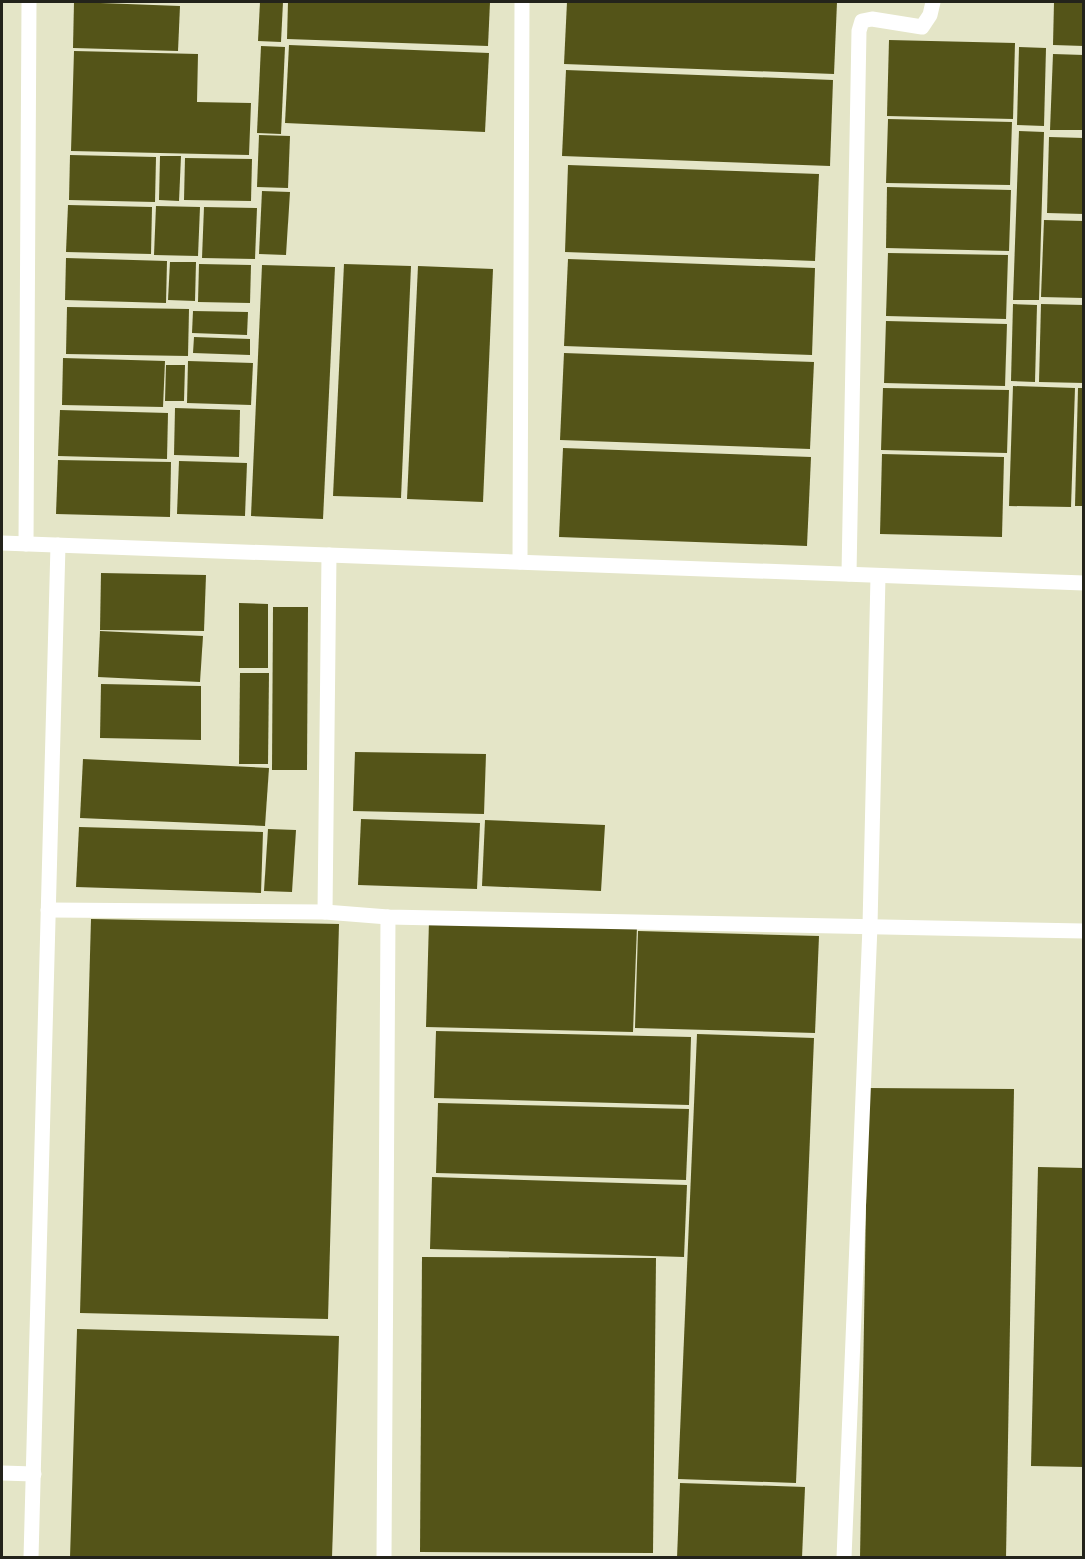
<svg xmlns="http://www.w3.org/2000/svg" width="1085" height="1559" font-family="Figtree,sans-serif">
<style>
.built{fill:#e4e5c7}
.building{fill:#545418}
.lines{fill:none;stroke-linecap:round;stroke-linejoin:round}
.lane{stroke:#fff;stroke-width:15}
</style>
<rect width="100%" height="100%" fill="#f1f2db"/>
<rect class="built" x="2" y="2" width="1081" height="1555"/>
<g class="building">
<path d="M74 2 180 6 178 51 73 48Z"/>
<path d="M260 2H283L281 42 258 41Z"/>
<path d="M288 2H490L488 46 287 39Z"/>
<path d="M567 2H837L834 74 564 64Z"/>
<path d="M1054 2H1084V46L1053 45Z"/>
<path d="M889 40 1015 43 1013 119 887 116Z"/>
<path d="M289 45 489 53 485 132 285 123Z"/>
<path d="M261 46 285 47 281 134 257 133Z"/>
<path d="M1019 47 1046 48 1044 126 1017 125Z"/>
<path d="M74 51 198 54 197 102 251 103 249 155 71 151Z"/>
<path d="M1053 54 1084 55V130H1050Z"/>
<path d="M566 70 833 80 830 166 562 156Z"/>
<path d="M888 119 1012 122 1010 185 886 183Z"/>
<path d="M1019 131 1044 132 1039 300H1013Z"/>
<path d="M259 135 290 136 288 188 257 187Z"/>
<path d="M1049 137 1084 138V214L1047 213Z"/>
<path d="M70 155 156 157 155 202 69 200Z"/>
<path d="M160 156H181L179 201 159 200Z"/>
<path d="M185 158 252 159 251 201 184 200Z"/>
<path d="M568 165 819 174 815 261 565 252Z"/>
<path d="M887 187 1011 190 1009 251 886 248Z"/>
<path d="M262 191 290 192 286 255 259 254Z"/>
<path d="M68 205 152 207 151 254 66 252Z"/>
<path d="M156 206 200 207 198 256 154 255Z"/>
<path d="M204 207 257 208 255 259 202 258Z"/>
<path d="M1044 220 1084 221V298L1041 297Z"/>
<path d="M888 253 1008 255 1006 319 886 316Z"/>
<path d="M66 258 167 261 166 303 65 300Z"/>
<path d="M568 259 815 268 812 355 564 346Z"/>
<path d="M170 262H196L195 301 168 300Z"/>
<path d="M199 264 251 265 250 303 198 302Z"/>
<path d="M344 264 411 266 401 498 333 496Z"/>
<path d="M262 265 335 267 323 519 251 516Z"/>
<path d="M418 266 493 269 483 502 407 499Z"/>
<path d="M1013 304 1037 305 1035 382 1011 381Z"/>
<path d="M1041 304 1084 305V383L1039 382Z"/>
<path d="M67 307 189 309 188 356 66 354Z"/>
<path d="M193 311 248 312 247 335 192 333Z"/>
<path d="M886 321 1007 324 1005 386 884 383Z"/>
<path d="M194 337 250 339V355L193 353Z"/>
<path d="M564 353 814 362 810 449 560 440Z"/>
<path d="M63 358 165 361 163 407 62 405Z"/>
<path d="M188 361 253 363 251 405 187 403Z"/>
<path d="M166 365H185L184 401H165Z"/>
<path d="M1013 386 1075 388 1071 507 1009 506Z"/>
<path d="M883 388 1009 390 1007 453 881 450Z"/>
<path d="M1078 388H1084V506H1075Z"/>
<path d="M175 408 240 410 239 457 174 455Z"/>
<path d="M60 410 168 413 167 459 58 456Z"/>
<path d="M563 448 811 457 807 546 559 537Z"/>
<path d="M882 454 1004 457 1002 537 880 534Z"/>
<path d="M58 460 171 462 170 517 56 514Z"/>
<path d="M179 461 247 463 245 516 177 514Z"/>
<path d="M101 573 206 575 204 631 100 630Z"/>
<path d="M239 603 268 604V668H239Z"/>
<path d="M273 607H308L307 770H272Z"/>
<path d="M100 631 203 636 200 682 98 677Z"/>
<path d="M240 673H269L268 764H239Z"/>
<path d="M101 684 201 686V740L100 738Z"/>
<path d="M355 752 486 754 484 814 353 811Z"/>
<path d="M83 759 269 768 265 826 80 818Z"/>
<path d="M361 819 480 823 477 889 358 885Z"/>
<path d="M485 820 605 825 601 891 482 886Z"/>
<path d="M79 827 263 832 261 893 76 887Z"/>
<path d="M268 829 296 830 292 892 264 891Z"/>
<path d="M91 919 339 924 328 1319 80 1313Z"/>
<path d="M429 921 637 926 633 1032 426 1027Z"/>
<path d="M638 931 819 936 815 1033 635 1028Z"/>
<path d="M436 1031 691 1037 689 1105 434 1098Z"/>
<path d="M697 1034 814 1038 796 1483 678 1479Z"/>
<path d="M868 1088 1014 1089 1006 1558H860Z"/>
<path d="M438 1103 689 1109 686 1180 436 1173Z"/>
<path d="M1038 1167 1084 1168V1467L1031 1466Z"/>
<path d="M432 1177 687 1185 684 1257 430 1249Z"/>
<path d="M422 1257 656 1258 653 1553 420 1552Z"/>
<path d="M77 1329 339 1336 332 1558H70Z"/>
<path d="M680 1483 805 1487 802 1558H677Z"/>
</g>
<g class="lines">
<g class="lane">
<path d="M2 543 1084 583"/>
<path d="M26 544 29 2"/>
<path d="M520 562 522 2"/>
<path d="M849 574 859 31 862 21 872 19 922 27 930 15 933 2"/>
<path d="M48 910 325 912 388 917 1084 931"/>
<path d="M325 912 329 555"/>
<path d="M2 1473 34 1474"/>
<path d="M31 1558 58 545"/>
<path d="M384 1558 388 917"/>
<path d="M844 1558 870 926 878 576"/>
</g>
</g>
<rect width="1085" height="1559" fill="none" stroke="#23231b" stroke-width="6"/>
</svg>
